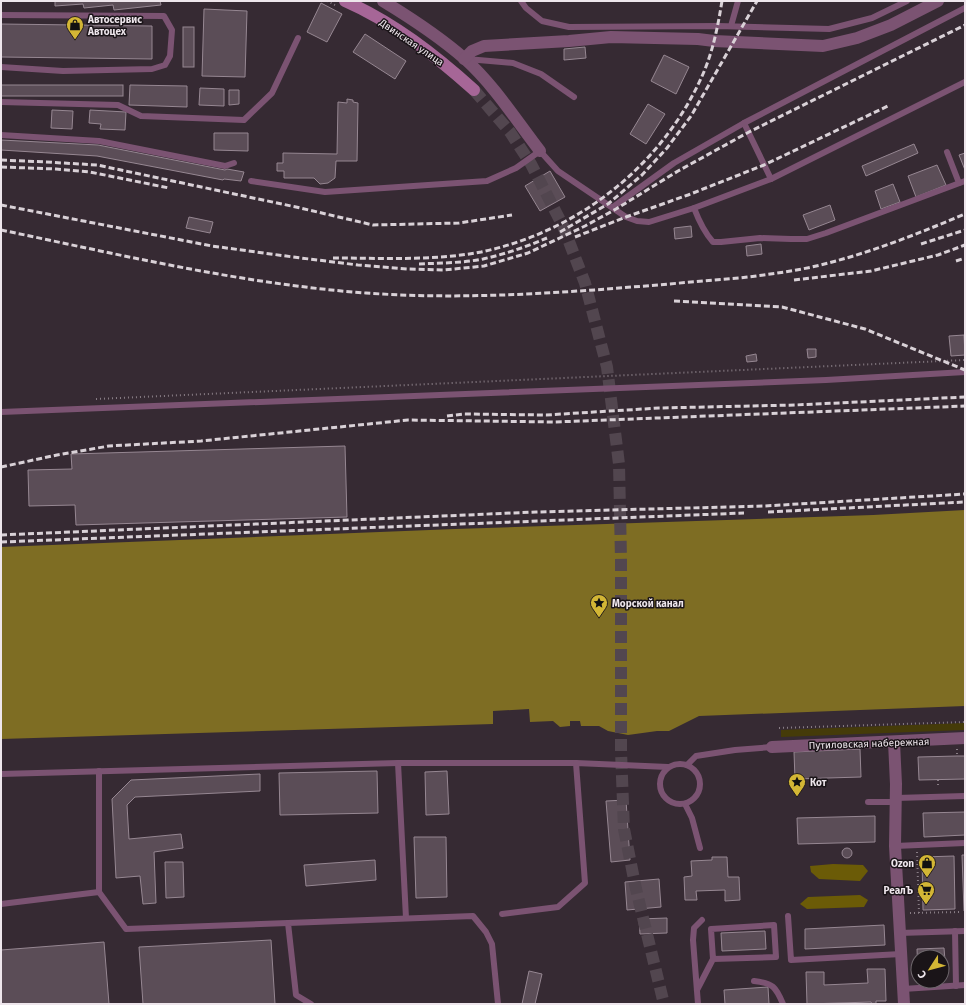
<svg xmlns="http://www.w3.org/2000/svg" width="966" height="1005" font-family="'Fira Sans',sans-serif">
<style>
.green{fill:#453b09}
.forest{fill:#6b5b07}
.water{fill:#7e6d23}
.building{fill:#5b4d57;stroke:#968792}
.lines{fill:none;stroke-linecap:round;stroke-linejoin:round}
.secondary-tunnel{stroke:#52464f;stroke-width:12;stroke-dasharray:12 6;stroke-linecap:butt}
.path{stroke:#887d85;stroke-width:2;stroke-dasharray:1 3;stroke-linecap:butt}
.lane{stroke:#7b5372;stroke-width:6}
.street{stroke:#7b5372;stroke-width:12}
.secondary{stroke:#a66697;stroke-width:12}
.rail{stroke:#d9d1d7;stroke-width:3;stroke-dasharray:6 3;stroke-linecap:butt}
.labels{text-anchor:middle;stroke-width:3;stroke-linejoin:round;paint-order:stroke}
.poi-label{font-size:10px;font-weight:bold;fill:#eee6ec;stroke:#1a1418;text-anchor:start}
.street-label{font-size:10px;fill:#eee6ec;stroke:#1a1418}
</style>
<rect width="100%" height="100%" fill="#362a33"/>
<path class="green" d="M965 723V730L781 737V730Z"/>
<g class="forest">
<path d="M833 864 863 865 868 871 860 881 819 879 811 872 810 866Z"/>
<path d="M860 895 868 900 864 907 807 909 800 904 808 897Z"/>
</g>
<path class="water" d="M965 510V706L699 716 669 731H657L628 735 608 731 599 726H581L580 721H570V726L560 727 553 721 530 722 529 709 493 711V724L1 739V547L455 529 873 515Z"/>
<g class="building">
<path d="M55 1H160L161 5 114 10 113 5 84 8 83 4 55 6Z"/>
<path d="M321 3 342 14 327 42 307 32Z"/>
<path d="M204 9 247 11 245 77 202 76Z"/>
<path d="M1 24 152 26V59L1 57Z"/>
<rect x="183" y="27" width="11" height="40"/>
<path d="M365 34 406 61 395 79 353 52Z"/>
<path d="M585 47 586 58 564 60V49Z"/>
<path d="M664 55 689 67 676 94 651 81Z"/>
<rect x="1" y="85" width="122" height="11"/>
<path d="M130 85 187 86V107L129 105Z"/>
<path d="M200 88 224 89V106L199 105Z"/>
<path d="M229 90H239V104L229 105Z"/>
<path d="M347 99 353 100V102L358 103 357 161H336L335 178 328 183 320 184 314 178H284V171H277V163H283V153L337 154 338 102 347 103Z"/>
<path d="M648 104 665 114 646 144 630 134Z"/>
<path d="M52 110 73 111 72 129 51 128Z"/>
<path d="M90 110 126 112 125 130 100 129 101 124 89 123Z"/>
<path d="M214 133H248V151L214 150Z"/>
<path d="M1 140 98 145 225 170 227 169 244 172 241 181 224 179 223 180 97 156 1 150Z"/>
<path d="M914 144 918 153 866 176 862 166Z"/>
<path d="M965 153V170L959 155Z"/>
<path d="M937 165 946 185 916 197 908 176Z"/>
<path d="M550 171 565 197 540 211 525 186Z"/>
<path d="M893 184 900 202 881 209 875 191Z"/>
<path d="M830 205 835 220 809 230 803 215Z"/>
<path d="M189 217 213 222 210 233 186 228Z"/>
<path d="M691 226 692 237 675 239 674 228Z"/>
<path d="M761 244 762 254 747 256 746 246Z"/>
<path d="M964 335 965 355 951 356 949 336Z"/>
<path d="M807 349H816V357L808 358Z"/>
<path d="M756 354 757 361 747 362 746 356Z"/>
<path d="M345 446 347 517 76 525 75 505 29 506 28 470 72 469 71 454Z"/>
<path d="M860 749 861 777 795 779 794 752Z"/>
<path d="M957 756H965V779L919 780 918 757Z"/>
<path d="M377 771 378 813 280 815 279 773Z"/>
<path d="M447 771 449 814 426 815 425 772Z"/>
<path d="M260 774V791L135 797 127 805 129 839 181 834 183 848 154 852 156 903 143 904 140 876 116 878 112 799 131 780Z"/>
<path d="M626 800 630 860 611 862 606 801Z"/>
<path d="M965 812V835L924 837 923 813Z"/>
<path d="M875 816V842L798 844 797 818Z"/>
<path d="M414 837H446L447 897 416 898Z"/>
<circle cx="847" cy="853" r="5"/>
<path d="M962 855H965V911H964Z"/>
<path d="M954 856 955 909 923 910 922 857Z"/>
<path d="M712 857H727L728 877H739L740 900 725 901V890L696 891 697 900H685L684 877 692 876 691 861 712 860Z"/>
<path d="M375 860 376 880 306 886 304 865Z"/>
<path d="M165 862H183L184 897 166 898Z"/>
<path d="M659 879 661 907 627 910 625 882Z"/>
<path d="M667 918V933L640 934 639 919Z"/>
<path d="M884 925 885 945 805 949V929Z"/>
<path d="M765 931 766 949 722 951 721 933Z"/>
<path d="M271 940 275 1004H143L139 947Z"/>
<path d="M104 942 109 1004H1V950Z"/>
<path d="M944 948 946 973H942V957H918V974L917 949Z"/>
<path d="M867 969H885L886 1001H876V1004H872L871 1002 807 1004 806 972H824V985L868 983Z"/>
<path d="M529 971 542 974 535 1004H522Z"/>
<path d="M768 987 769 1004H725L724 990Z"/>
</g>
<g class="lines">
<path class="secondary-tunnel" d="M474 90 510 132 531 164 563 226 585 283 607 367 619 464 621 559V751L624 829 636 889 664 1004"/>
<g class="path">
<path d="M327 1 335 5"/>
<path d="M96 399 965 360"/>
<path d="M779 728 965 722"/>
<path d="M957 749V756"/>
<path d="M938 780V788"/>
<path d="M917 852 919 913"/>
<path d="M910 913 961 912"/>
</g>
<g class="lane">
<path d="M521 1 526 8 542 21 569 27 718 26 829 29 872 18 907 1"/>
<path d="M1 15 164 16 172 30 170 56 165 65 152 69 63 71 1 67"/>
<path d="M731 26 738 1"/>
<path d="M467 59 513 63 541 74 574 97"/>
<path d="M1 102 118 105 141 116 244 120 272 93 298 38"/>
<path d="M744 123 771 179"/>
<path d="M1 135 99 141 225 166 234 163"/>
<path d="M947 152 959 183"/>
<path d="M251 181 325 192 487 181 516 168 540 151 558 171 626 217 637 221 649 222 694 208 771 179 965 82"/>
<path d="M613 207 674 163 744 123 965 8"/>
<path d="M694 208C699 221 704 232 713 242H721L760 238 791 239H807L826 233 965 181"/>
<path d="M1 412 826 380 965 372"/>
<path d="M398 763 406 918"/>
<circle cx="680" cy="784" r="20"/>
<path d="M687 765 696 756 735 750 772 747"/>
<path d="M99 771V892L126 929 288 923"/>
<path d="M1 774 398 763H576"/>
<path d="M896 798 965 796"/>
<path d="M868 802H895"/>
<path d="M685 804 692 818 700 848"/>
<path d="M895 846 965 843"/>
<path d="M1 904 99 892"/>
<path d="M502 914 558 907 585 883 576 763 668 767"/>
<path d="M788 916 791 960 901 954"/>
<path d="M955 931 956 986"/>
<path d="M899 933 965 931"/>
<path d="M754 981C773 983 776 987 783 1004"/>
<path d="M903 989 965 985"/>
<path d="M697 990 713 959 776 957 774 925 711 929 713 959"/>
<path d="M311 1004 296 995 288 923 473 916 486 932 492 944 498 1004"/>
<path d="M698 1004 693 940 694 928 702 920"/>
</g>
<g class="street">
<path d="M383 1C411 18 440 37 465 59 494 85 516 120 540 151"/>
<path d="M464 59 472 51 484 46 569 41 611 37 698 39 714 41 823 46 857 38 891 25 938 1"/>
<path d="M894 742 896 784 895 846 904 1004"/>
<path d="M772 747 965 738"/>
</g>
<path class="secondary" d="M345 1C393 22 435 55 474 90"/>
<g class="rail">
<path d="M1 160 46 162 97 165 296 207 373 225 459 223 512 215"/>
<path d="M1 167 56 169 90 172 169 188"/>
<path d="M1 205 212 246 293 257 358 265 408 269 444 270 484 266 528 253 585 226 616 209 678 171 749 132 965 25"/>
<path d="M1 230C122 255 242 284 366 293 490 302 616 288 740 278 764 275 788 272 812 267 865 255 915 235 965 214"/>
<path d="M560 232 608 204 642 175 667 148 691 116 757 1"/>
<path d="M575 237 626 217 688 195 764 165 890 105"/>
<path d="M921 244 965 230"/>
<path d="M333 258C382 258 433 261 481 252 578 232 663 165 703 74 713 51 718 26 722 1"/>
<path d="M956 261 965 258"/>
<path d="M419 264C440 263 462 263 483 259 505 254 526 247 547 238"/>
<path d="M794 280 871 271 938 255 965 245"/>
<path d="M674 301 782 307 865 329 965 370"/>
<path d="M447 416 464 414 546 415 659 408 795 405 965 397"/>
<path d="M1 467 57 455 109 446 201 441 408 420 555 422 965 406"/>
<path d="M768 512 965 502"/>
<path d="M1 535 536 512 765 506 965 494"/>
<path d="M1 542 744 513"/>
</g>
</g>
<defs>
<symbol id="shop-pin" viewBox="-11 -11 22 30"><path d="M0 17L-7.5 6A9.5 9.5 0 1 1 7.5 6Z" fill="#d3b635" stroke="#1a1418"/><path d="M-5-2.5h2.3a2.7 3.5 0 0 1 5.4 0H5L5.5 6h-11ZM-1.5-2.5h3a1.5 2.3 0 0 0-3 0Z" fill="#111"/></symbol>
<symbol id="sight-pin" viewBox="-11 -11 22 30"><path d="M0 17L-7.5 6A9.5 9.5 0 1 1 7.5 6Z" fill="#d3b635" stroke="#1a1418"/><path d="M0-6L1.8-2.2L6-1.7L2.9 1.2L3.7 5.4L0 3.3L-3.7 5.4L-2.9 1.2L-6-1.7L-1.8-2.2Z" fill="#111"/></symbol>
<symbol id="supermarket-pin" viewBox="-11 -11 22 30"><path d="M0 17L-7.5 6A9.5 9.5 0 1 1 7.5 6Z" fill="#d3b635" stroke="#1a1418"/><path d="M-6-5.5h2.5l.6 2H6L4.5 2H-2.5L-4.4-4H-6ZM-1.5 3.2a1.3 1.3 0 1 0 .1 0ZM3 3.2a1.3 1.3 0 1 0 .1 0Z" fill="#111"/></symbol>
</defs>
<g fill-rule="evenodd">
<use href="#shop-pin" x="65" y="15" width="20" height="27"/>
<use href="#sight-pin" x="589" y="593" width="20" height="27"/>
<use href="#sight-pin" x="787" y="772" width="20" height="27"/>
<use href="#shop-pin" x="917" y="853" width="20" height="27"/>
<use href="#supermarket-pin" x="916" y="880" width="20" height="27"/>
</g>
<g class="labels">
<g class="poi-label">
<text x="88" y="23">Автосервис<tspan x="88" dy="12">Автоцех</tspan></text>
<text x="612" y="607">Морской канал</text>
<text x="810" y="786">Кот</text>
<text x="914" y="867" text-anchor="end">Ozon</text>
<text x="913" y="894" text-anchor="end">РеалЪ</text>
</g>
<g class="street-label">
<text transform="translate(412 42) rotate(34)" y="4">Двинская улица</text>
<text transform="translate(869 743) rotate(-2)" y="4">Путиловская набережная</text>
</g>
</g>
<rect width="966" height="1005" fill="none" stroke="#eee6ec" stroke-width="4"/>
<g transform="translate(930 969) rotate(234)"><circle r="19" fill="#1a1418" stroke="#6f686d"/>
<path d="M0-3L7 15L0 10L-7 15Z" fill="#d3b635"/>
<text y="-6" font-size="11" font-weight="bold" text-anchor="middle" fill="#eee6ec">С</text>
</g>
</svg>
